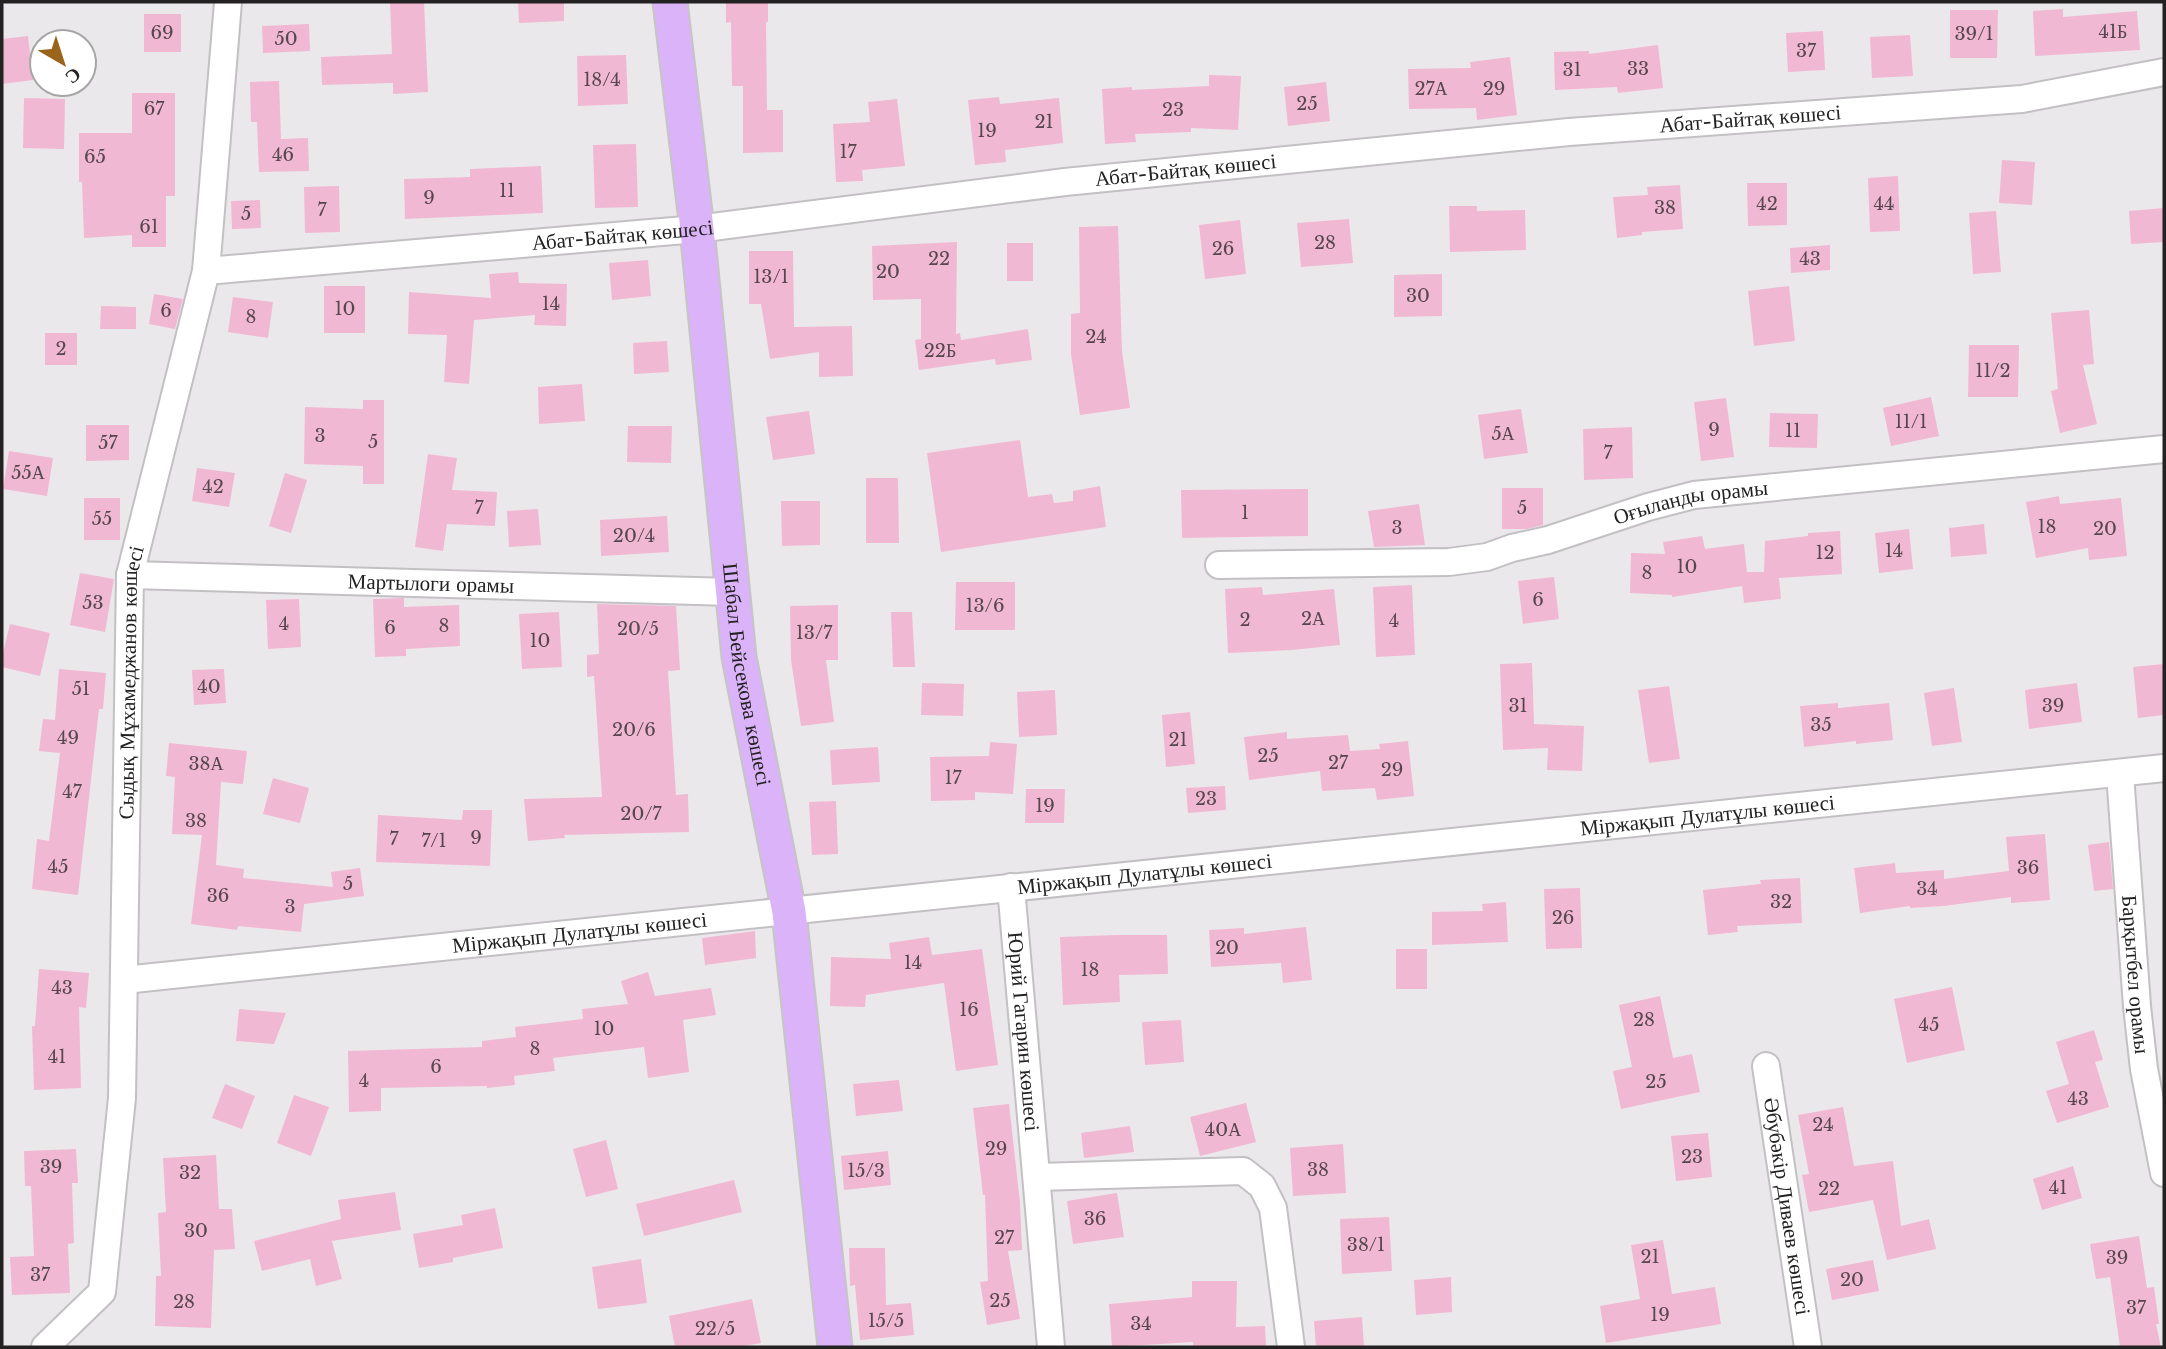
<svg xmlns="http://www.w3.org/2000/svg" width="2166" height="1349" font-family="'Libre Baskerville',serif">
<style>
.building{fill:#f1b8d3}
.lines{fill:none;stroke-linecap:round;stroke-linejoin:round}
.minor-casing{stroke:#c3c0c3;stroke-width:30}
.major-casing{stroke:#c6c5c6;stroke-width:37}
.minor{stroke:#fff;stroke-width:26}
.major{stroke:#dab3f8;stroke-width:33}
.labels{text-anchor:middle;stroke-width:5;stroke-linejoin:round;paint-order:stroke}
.number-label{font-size:18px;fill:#56474e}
.street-label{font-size:21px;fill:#232122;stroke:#fff}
</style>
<rect width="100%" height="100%" fill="#ebe8eb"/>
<g class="building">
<path d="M390 2H424L428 92 393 94V83L322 85 321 57 392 54Z"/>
<path d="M518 2H564V21L519 23Z"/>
<path d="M726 2H768V22H766L767 110H783V152L743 153V86H732L731 22 726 23Z"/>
<path d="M2063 9V17L2137 11 2140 50 2035 56 2033 11Z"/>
<path d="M1950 10H1998L1997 58H1950Z"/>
<rect x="144" y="14" width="37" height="38"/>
<path d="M309 24 310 51 263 53 262 26Z"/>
<path d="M1823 31 1825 70 1788 72 1786 33Z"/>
<path d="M1910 35 1913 76 1872 78 1870 37Z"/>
<path d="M28 36 33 80 2 84V39Z"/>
<path d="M1658 45 1663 88 1618 93 1617 87 1555 90 1554 52 1589 51V54Z"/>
<path d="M626 55 628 104 578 106 577 56Z"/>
<path d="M1510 57 1517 115 1477 120 1476 108 1409 109 1408 69 1471 68 1470 62Z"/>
<path d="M1209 75 1241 76 1238 130 1191 128V132L1135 134 1136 142 1105 144 1102 89 1132 87V90L1209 86Z"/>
<path d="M279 81 281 139 308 138 309 171 259 172 257 122H251L250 82Z"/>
<path d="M1326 82 1330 121 1288 126 1284 87Z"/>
<path d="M132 93H175V196H166V247H132V235L84 238 82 182H79V133H132Z"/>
<path d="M999 97 1000 104 1059 98 1063 143 1005 150 1006 162 975 165 968 100Z"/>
<path d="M24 98 65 99 64 149 23 148Z"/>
<path d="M897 99 905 166 862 170 863 181 836 182 833 124 870 122 868 102Z"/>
<path d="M636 144 638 207 595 208 593 145Z"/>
<path d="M2002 160 2035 162 2032 205 1999 203Z"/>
<path d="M541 166 543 213 405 219 404 179 470 177V169Z"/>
<path d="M1898 176 1900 231 1870 232 1868 178Z"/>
<path d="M1747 183H1787V225L1748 226Z"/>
<path d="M1680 185 1683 229 1642 232V235L1617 238 1613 197 1648 195 1647 187Z"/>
<path d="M339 186 340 232 305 233 304 187Z"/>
<path d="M260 200 261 228 232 229 231 201Z"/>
<path d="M1449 206H1477V211L1525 210 1526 250 1450 252Z"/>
<path d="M2164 208V242L2131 244 2129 211Z"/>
<path d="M1996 211 2001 272 1973 274 1969 213Z"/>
<path d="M1349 219 1353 263 1301 267 1297 223Z"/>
<path d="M1240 220 1246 274 1205 279 1199 225Z"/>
<path d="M1118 226 1122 351 1130 408 1080 415 1071 354V314L1080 313 1079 227Z"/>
<path d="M957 242 956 334 960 333 961 340 1028 329 1032 360 996 365 995 359 919 370 915 340 921 339V299L873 300 872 246Z"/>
<rect x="1007" y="243" width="26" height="38"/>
<path d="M1830 245V270L1791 273 1790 248Z"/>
<path d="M749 251H793L794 327 852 326 853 376 819 377V352L770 359 761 304H749Z"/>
<path d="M648 260 651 296 612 300 609 263Z"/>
<path d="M518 272 519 283 567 284 566 326 534 325 535 315 474 320 469 384 444 382 447 335 408 334 409 292 491 298 489 274Z"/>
<path d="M1442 274V316L1394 317V275Z"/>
<rect x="324" y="286" width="41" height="47"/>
<path d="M1789 286 1795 341 1754 346 1748 291Z"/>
<path d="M154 294 183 299 175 329 149 324Z"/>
<path d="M233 297 273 302 268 338 228 332Z"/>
<path d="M101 306 136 307V329H100Z"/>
<path d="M2089 310 2094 364 2083 365 2097 424 2060 433 2051 391 2058 389 2051 313Z"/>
<rect x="45" y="333" width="32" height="32"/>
<path d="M667 341 669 372 634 374 633 343Z"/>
<path d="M1969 345H2019L2018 397H1968Z"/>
<path d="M582 384 585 421 539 424 538 387Z"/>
<path d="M1931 397 1939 436 1891 446 1883 408Z"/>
<path d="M1726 398 1734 457 1701 461 1694 402Z"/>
<path d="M363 400H384V484H363V466L304 464 305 407 363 409Z"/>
<path d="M1521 409 1528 453 1484 459 1478 415Z"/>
<path d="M809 411 815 454 773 460 766 417Z"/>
<path d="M1770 413 1818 414 1817 448 1769 447Z"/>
<path d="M86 425H129V460L86 461Z"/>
<path d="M628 426H672L671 463 627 462Z"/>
<path d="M1632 427 1633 478 1584 480 1583 429Z"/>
<path d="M1020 440 1028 497 1052 494 1054 503 1073 501V491L1100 486 1106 527 941 552 927 453Z"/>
<path d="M9 451 53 458 47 496 3 489Z"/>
<path d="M428 454 457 458 452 490 497 492 495 526 447 524 443 551 415 547Z"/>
<path d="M197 468 235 473 229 507 192 501Z"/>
<path d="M285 473 307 480 291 533 269 526Z"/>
<path d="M866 478H898L899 543H866Z"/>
<path d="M1502 488H1543V525L1527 529H1502Z"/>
<path d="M1308 489V536L1182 538 1181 490Z"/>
<path d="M2059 496 2060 504 2121 498 2127 556 2089 560 2088 548 2036 558 2026 502Z"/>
<rect x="84" y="498" width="36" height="42"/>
<path d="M781 501H820V545L782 546Z"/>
<path d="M1419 504 1425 545 1374 547 1368 511Z"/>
<path d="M538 509 541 545 509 547 507 511Z"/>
<path d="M667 516 669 552 601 556 600 520Z"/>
<path d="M1984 524 1987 554 1951 557 1949 528Z"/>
<path d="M1909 529 1913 569 1879 573 1875 533Z"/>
<path d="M1840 531 1842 574 1779 578 1781 599 1744 603 1742 586 1672 597V595L1630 593 1631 553 1665 554 1663 542 1702 536 1705 549 1744 544 1747 572H1764L1765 541 1808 536V533Z"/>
<path d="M80 573 114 579 105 632 70 625Z"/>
<path d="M1554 577 1559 619 1523 624 1518 581Z"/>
<path d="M956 582H1015V630H955Z"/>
<path d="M1412 585 1415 655 1376 657 1373 587Z"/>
<path d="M1262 587 1263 595 1334 589 1340 645 1292 650 1228 653 1225 589Z"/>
<path d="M404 598V607L459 605 460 646 406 649V656L375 657 373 599Z"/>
<path d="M299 599 301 647 268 649 266 600Z"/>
<path d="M597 604 676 606 680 670 668 671 676 795 688 794 689 832 564 835 565 838 528 841 524 799 602 797 594 676 587 677V655L599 654Z"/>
<path d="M838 605V660H826L834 722 801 726 791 660 790 606Z"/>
<path d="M559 612 562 667 522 669 519 614Z"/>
<path d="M891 612H912L915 667H893Z"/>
<path d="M10 624 50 633 40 676 2 667V657Z"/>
<path d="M1532 663 1534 724 1584 726 1582 771 1547 770 1548 748 1503 750 1500 664Z"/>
<path d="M2164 664V715L2138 718 2133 667Z"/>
<path d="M59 669 106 673 103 709H99L78 895 32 889 37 839 49 841 60 753 39 751 43 719 55 720Z"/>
<path d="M224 669 226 703 194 705 192 670Z"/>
<path d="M922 683 964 684 963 716 921 715Z"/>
<path d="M2077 683 2082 722 2029 729 2025 690Z"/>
<path d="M1669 686 1680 759 1649 763 1638 690Z"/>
<path d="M1954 688 1962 742 1932 746 1924 693Z"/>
<path d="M1055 690 1057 735 1019 737 1017 692Z"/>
<path d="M1838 703V708L1889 703 1893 740 1856 744V741L1804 747 1800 706Z"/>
<path d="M1190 712 1195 764 1166 767 1162 715Z"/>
<path d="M1287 732V739L1348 735 1350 751 1380 749 1379 744 1408 741 1414 796 1377 800 1375 788 1322 791 1320 771 1249 780 1244 737Z"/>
<path d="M990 742 1017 744 1013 794 975 792V800L931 801 930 757 989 756Z"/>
<path d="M169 743 247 751 243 784 221 782 216 865 244 869 243 878 333 887 331 872 360 868 364 896 304 904 301 932 238 926 237 930 191 924 202 835 172 834 175 777 166 776Z"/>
<path d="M878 747 880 782 832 785 830 750Z"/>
<path d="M273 778 309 788 300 823 263 814Z"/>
<path d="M1225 786 1226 810 1188 813 1186 788Z"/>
<path d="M1026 789H1065L1064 823H1025Z"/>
<path d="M836 801 838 854 812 855 809 802Z"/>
<path d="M463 810H492L490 866 376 862 378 815 462 820Z"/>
<path d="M2045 834 2050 900 2011 903V897L1944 906 1910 908V906L1860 913 1854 868 1895 863 1896 873 1944 870V879L2009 871 2006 837Z"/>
<path d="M2109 842 2113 889 2094 891 2088 845Z"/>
<path d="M1800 878 1802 923 1737 926 1738 932 1708 935 1703 890 1761 884 1760 880Z"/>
<path d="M1580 888 1582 948 1546 949 1544 889Z"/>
<path d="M1506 902 1508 942 1432 945V912L1483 911 1482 904Z"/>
<path d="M1306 927 1312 980 1283 983 1281 963 1211 967 1209 930 1244 928V934Z"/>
<path d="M755 931 756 958 705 965 702 938Z"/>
<path d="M1117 935H1167L1168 974 1119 975 1120 1002 1063 1005 1060 937Z"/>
<path d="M929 937 932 955 982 949 998 1065 956 1071 944 983 866 995 865 1007 830 1006 831 957 891 959 889 943Z"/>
<rect x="1396" y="949" width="31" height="40"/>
<path d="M39 969 89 973 86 1008 79 1007 81 1088 34 1090 32 1026H35Z"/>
<path d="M648 972 655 996 711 988 716 1015 683 1020 689 1072 648 1078 644 1047 553 1058 555 1071 514 1076 515 1085 487 1088V1086L381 1088V1111L349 1112 348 1051 482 1047V1041L516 1037 515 1027 583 1019 582 1009 628 1004 621 981Z"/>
<path d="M1952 987 1965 1050 1907 1063 1894 999Z"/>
<path d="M1660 996 1673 1058 1692 1054 1700 1092 1621 1109 1613 1071 1632 1067 1619 1005Z"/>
<path d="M239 1009 286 1013 274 1044 236 1041Z"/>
<path d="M1181 1020 1184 1062 1145 1065 1142 1022Z"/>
<path d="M2094 1030 2103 1060 2095 1062 2109 1107 2057 1123 2046 1091 2069 1084 2056 1042Z"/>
<path d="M899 1080 903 1111 856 1116 853 1084Z"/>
<path d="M225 1084 255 1096 242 1129 212 1118Z"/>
<path d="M294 1095 329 1107 311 1156 277 1143Z"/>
<path d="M1246 1103 1256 1142 1200 1156 1190 1117Z"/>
<path d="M1009 1104 1020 1203 1022 1250 1008 1251 1020 1319 987 1325 980 1282 988 1281 985 1195H983L973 1108Z"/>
<path d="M1843 1107 1854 1166 1893 1161 1901 1226 1929 1219 1936 1249 1887 1260 1873 1200 1809 1212 1802 1175 1809 1174 1798 1115Z"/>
<path d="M1130 1126 1134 1152 1084 1158 1081 1133Z"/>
<path d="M1708 1133 1712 1177 1676 1181 1671 1136Z"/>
<path d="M606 1140 618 1189 586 1197 573 1149Z"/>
<path d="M1343 1144 1346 1193 1293 1196 1290 1148Z"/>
<path d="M76 1149 78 1183H72L74 1243 68 1244 70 1293 12 1295 10 1257 34 1256 31 1186H25L24 1151Z"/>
<path d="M888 1151 891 1185 844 1190 841 1156Z"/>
<path d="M216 1155 219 1209H232L235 1249 214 1250 211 1328 155 1326 156 1276H161L158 1213 166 1212 163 1158Z"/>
<path d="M2073 1166 2082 1198 2042 1210 2033 1179Z"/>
<path d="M734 1180 742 1212 644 1236 636 1204Z"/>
<path d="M395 1192 401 1230 332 1241 342 1279 316 1286 310 1259 262 1271 254 1241 341 1219 338 1200Z"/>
<path d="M1117 1193 1124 1237 1073 1244 1067 1201Z"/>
<path d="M495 1208 503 1248 453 1258V1262L419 1268 413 1234 463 1225 461 1215Z"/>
<path d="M1389 1217 1392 1271 1342 1274 1340 1219Z"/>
<path d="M2139 1236 2147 1288 2154 1287 2159 1324H2156L2161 1347H2120L2110 1277 2096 1279 2090 1244Z"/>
<path d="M1663 1240 1672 1294 1715 1287 1721 1324 1606 1343 1600 1306 1640 1299 1631 1245Z"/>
<path d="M849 1248H885L886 1305 911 1303 914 1335 860 1340 855 1285 850 1286Z"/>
<path d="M641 1259 647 1303 598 1309 592 1267Z"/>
<path d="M1873 1260 1879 1291 1832 1300 1826 1269Z"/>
<path d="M1451 1277 1452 1312 1416 1315 1414 1280Z"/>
<path d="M1192 1281H1237L1236 1327 1265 1326 1266 1347H1193V1342L1112 1347 1109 1304 1192 1297Z"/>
<path d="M752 1299 761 1343 739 1347H675L669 1316Z"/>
<path d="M1362 1317 1364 1347H1316L1314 1321Z"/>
</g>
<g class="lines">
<defs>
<g id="minor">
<path id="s1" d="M206 271 697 229 1065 182 1569 132 2022 99 2164 72"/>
<path id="s2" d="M1219 565 1449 562 1487 557 1512 548 1548 540 1648 507 1694 495 2164 449"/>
<path id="s3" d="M130 575 732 592"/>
<path id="s4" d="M2120 774 2137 1006 2144 1069 2164 1173"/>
<path id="s5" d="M1011 887 1051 1347"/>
<path id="s6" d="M124 980 2164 768"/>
<path id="s7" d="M1766 1066 1808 1347"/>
<path d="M1037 1177 1243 1171 1262 1186 1273 1208 1291 1347"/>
<path id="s8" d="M45 1347 102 1292 122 1098 130 575 206 271 228 2"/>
</g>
<g id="major">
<path id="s9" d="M670 2 697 229 739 657 789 912 835 1347"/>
</g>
</defs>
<use href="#minor" class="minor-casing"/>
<use href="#major" class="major-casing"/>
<use href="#minor" class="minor"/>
<use href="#major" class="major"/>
</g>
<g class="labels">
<g class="number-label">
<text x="2113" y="38">41Б</text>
<text x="162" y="39">69</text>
<text x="1974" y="40">39/1</text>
<text x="286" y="45">50</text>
<text x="1806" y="57">37</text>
<text x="1638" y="75">33</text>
<text x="1572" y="76">31</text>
<text x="602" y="86">18/4</text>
<text x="1431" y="95">27А</text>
<text x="1494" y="95">29</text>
<text x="1307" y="110">25</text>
<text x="154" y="115">67</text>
<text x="1173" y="116">23</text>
<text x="1044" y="128">21</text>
<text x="987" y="137">19</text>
<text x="848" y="158">17</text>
<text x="283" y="161">46</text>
<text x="95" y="163">65</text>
<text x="507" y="197">11</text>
<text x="429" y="204">9</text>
<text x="1767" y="210">42</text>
<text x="1884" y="210">44</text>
<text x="1665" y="214">38</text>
<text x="322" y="216">7</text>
<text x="246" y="220">5</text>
<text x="149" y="233">61</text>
<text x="1325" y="249">28</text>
<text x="1223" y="255">26</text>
<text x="939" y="265">22</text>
<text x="1810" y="265">43</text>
<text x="888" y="278">20</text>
<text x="771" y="283">13/1</text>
<text x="1418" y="302">30</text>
<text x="551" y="310">14</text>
<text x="345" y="315">10</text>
<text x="166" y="317">6</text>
<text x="251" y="323">8</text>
<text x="1096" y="343">24</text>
<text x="61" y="355">2</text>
<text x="940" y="357">22Б</text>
<text x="1993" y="377">11/2</text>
<text x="1911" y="428">11/1</text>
<text x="1714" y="436">9</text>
<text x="1793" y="437">11</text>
<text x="1503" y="440">5А</text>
<text x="320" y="442">3</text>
<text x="373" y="448">5</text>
<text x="108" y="449">57</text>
<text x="1608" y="459">7</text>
<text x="28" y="479">55А</text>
<text x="213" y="493">42</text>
<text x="479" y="514">7</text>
<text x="1522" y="514">5</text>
<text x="1245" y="519">1</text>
<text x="102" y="525">55</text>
<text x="2047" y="533">18</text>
<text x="1397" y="534">3</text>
<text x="2105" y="535">20</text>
<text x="634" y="542">20/4</text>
<text x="1894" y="557">14</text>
<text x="1825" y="559">12</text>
<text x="1687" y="573">10</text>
<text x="1647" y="579">8</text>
<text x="1538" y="606">6</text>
<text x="93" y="609">53</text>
<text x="985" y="612">13/6</text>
<text x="1313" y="625">2А</text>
<text x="1245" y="626">2</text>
<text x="1394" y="627">4</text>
<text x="284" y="630">4</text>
<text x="444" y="632">8</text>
<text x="390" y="634">6</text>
<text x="638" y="635">20/5</text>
<text x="814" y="639">13/7</text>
<text x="540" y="647">10</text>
<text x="209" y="693">40</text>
<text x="81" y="695">51</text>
<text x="1518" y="712">31</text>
<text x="2053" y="712">39</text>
<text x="1821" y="731">35</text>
<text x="634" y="736">20/6</text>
<text x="68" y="744">49</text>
<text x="1178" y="746">21</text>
<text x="1268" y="762">25</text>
<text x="1338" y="769">27</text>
<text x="206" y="770">38А</text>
<text x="1392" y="776">29</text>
<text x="953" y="784">17</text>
<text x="72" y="798">47</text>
<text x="1206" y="805">23</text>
<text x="1045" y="812">19</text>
<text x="641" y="820">20/7</text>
<text x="196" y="827">38</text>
<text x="476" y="844">9</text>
<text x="394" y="845">7</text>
<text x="434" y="847">7/1</text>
<text x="58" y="873">45</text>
<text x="2028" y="874">36</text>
<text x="348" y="890">5</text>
<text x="1927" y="895">34</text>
<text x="218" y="902">36</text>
<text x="1781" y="908">32</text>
<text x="290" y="913">3</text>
<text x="1563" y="924">26</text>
<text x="1227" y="954">20</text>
<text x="913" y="969">14</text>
<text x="1090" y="976">18</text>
<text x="62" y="994">43</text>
<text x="969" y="1016">16</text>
<text x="1644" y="1026">28</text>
<text x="1929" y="1031">45</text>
<text x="604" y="1035">10</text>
<text x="535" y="1055">8</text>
<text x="57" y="1063">41</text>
<text x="436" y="1073">6</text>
<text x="364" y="1087">4</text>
<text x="1656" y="1088">25</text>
<text x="2078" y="1105">43</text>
<text x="1823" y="1131">24</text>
<text x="1223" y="1136">40А</text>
<text x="996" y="1155">29</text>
<text x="1692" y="1163">23</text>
<text x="51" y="1173">39</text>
<text x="1318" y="1176">38</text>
<text x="866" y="1177">15/3</text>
<text x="190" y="1179">32</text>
<text x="2058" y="1194">41</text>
<text x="1829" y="1195">22</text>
<text x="1095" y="1225">36</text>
<text x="196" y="1237">30</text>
<text x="1004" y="1244">27</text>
<text x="1366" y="1251">38/1</text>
<text x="1650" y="1263">21</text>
<text x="2117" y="1264">39</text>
<text x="40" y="1281">37</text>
<text x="1852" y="1286">20</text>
<text x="1000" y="1307">25</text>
<text x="184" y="1308">28</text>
<text x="2136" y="1314">37</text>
<text x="1660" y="1321">19</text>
<text x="886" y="1327">15/5</text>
<text x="1141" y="1330">34</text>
<text x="715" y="1335">22/5</text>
</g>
<g class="street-label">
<text dy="7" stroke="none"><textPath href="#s1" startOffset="1552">Абат-Байтақ көшесі</textPath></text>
<text dy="7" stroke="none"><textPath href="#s1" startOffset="985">Абат-Байтақ көшесі</textPath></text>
<text dy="7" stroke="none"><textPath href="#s1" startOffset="418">Абат-Байтақ көшесі</textPath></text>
<text dy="7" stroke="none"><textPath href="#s2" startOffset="480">Оғыланды орамы</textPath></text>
<text dy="7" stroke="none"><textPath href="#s3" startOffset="301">Мартылоги орамы</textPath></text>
<text dy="7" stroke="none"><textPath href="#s9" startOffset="677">Шабал Бейсекова көшесі</textPath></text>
<text dy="7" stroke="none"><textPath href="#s8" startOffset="690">Сыдық Мұхамеджанов көшесі</textPath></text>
<text dy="7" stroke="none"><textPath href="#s6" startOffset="1592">Міржақып Дулатұлы көшесі</textPath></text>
<text dy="7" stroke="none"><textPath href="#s6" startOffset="1026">Міржақып Дулатұлы көшесі</textPath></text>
<text dy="7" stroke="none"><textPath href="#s6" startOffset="458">Міржақып Дулатұлы көшесі</textPath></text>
<text dy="7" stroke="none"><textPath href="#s4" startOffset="201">Барқытбел орамы</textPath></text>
<text dy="7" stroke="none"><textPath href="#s5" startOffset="145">Юрий Гагарин көшесі</textPath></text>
<text dy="7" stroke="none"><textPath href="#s7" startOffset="142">Әбубәкір Диваев көшесі</textPath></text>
</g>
</g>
<rect width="2166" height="1349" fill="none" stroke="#232122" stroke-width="7"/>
<g transform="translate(63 63) rotate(141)"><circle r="33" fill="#ffffff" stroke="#a7a6a7" stroke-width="2"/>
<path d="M0-5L12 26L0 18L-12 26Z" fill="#9a641d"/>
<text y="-10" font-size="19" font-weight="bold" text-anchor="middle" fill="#232122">С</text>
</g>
</svg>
